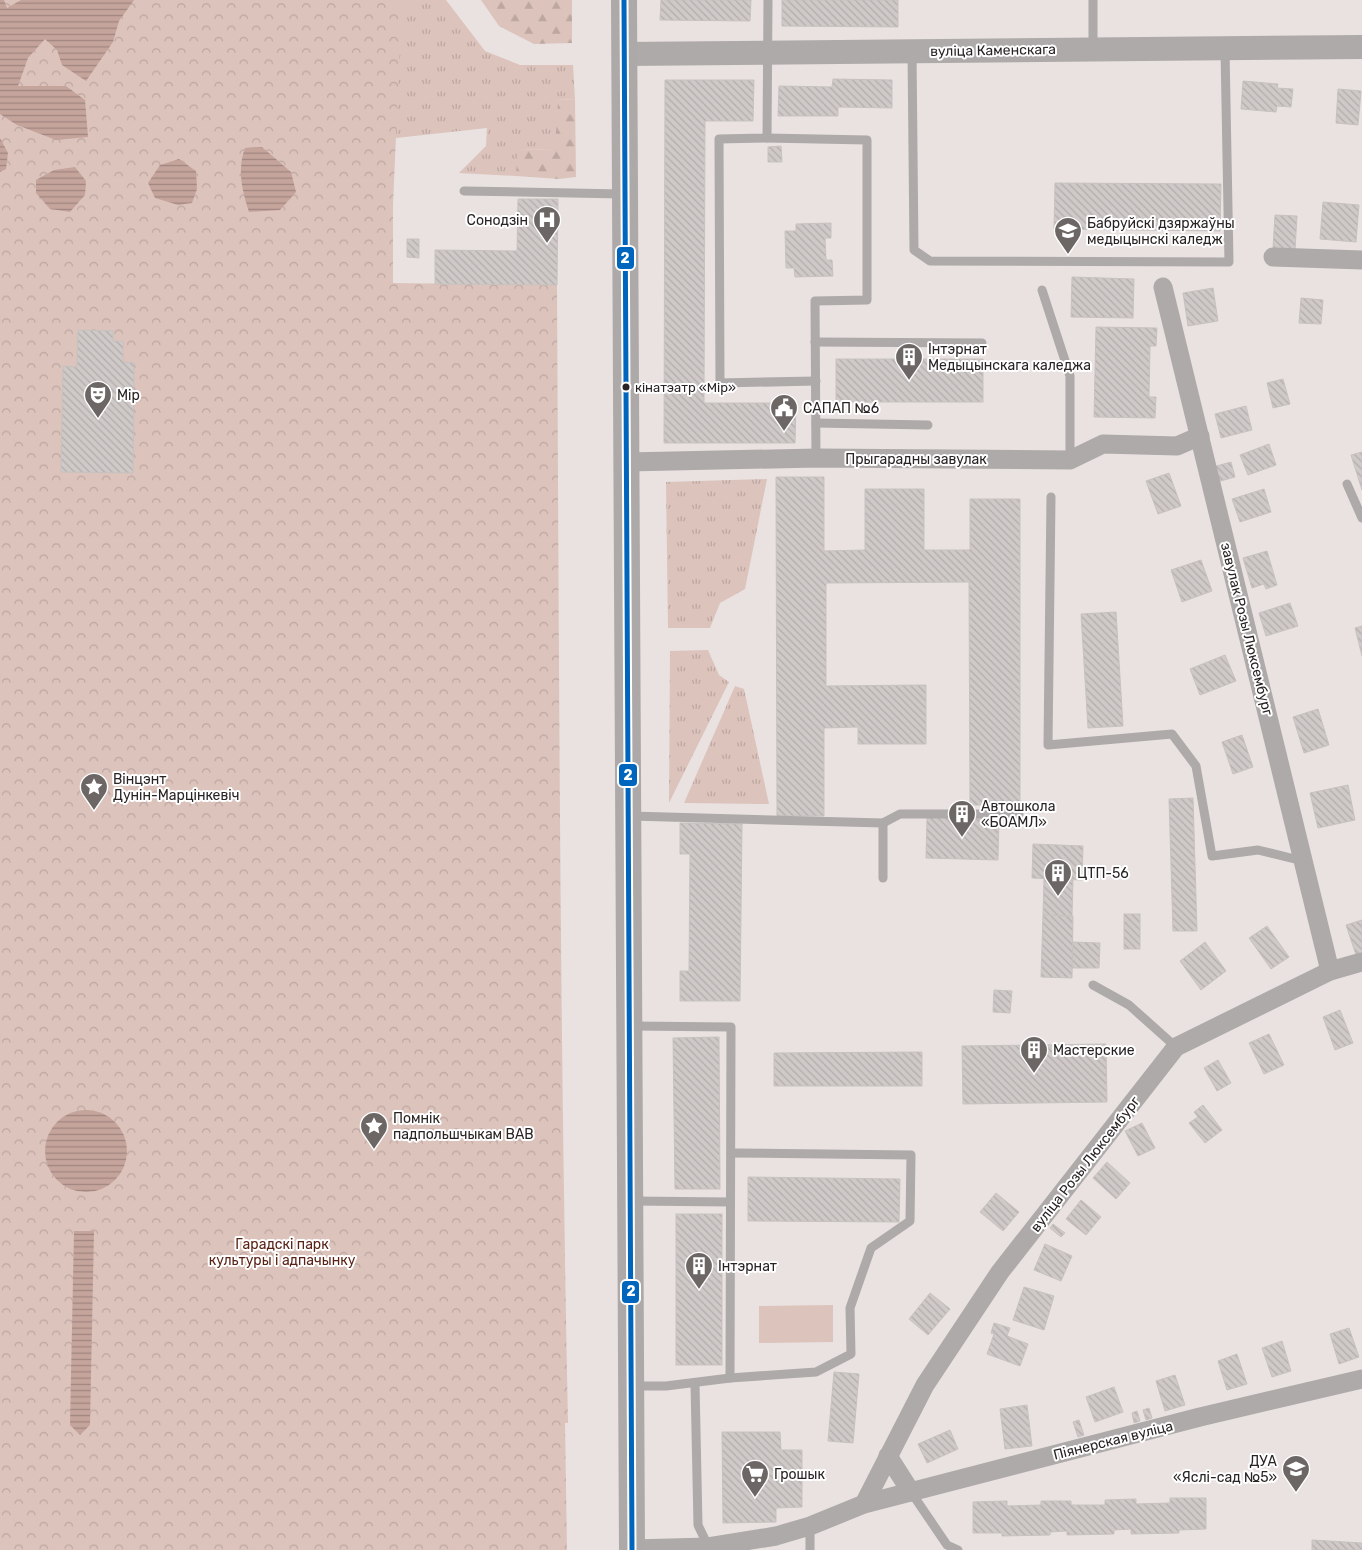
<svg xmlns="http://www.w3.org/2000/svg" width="1362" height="1550" font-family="Rubik,sans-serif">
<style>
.grass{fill:url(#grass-tufts)}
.forest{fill:url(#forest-firs)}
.park{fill:url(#park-crowns)}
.pitch{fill:#dcc3bc}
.water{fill:url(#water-rules)}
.building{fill:url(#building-back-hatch);stroke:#c7c2c0}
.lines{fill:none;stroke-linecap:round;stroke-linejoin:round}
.service{stroke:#adaaa9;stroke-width:9}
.minor{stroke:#adaaa9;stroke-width:19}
.tertiary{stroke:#adaaa9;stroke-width:24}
.secondary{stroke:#ada9a8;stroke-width:26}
.bus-1-casing{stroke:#fff;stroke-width:9}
.bus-1{stroke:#0065bd;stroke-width:5}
.bus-dot{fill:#292423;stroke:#fff;stroke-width:2}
.labels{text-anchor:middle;stroke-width:4;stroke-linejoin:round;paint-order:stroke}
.bus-label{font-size:13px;fill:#292423;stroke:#fff;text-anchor:start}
.street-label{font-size:14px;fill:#292423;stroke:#fff}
.poi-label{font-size:14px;fill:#292423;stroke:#fff;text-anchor:start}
.park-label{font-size:14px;fill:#592215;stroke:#fff}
.line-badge{stroke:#fff;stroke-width:2}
.badge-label{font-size:14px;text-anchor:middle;font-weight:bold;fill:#fff}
</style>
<defs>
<pattern id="grass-tufts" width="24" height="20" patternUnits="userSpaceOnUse" patternTransform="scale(1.25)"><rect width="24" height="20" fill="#dcc3bc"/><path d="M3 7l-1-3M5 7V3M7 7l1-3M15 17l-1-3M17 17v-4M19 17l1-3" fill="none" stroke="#bda7a1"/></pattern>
<pattern id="forest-firs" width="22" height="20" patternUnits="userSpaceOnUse" patternTransform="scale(1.25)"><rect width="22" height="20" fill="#dcc3bc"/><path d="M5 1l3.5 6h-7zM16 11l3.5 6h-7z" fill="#bda7a1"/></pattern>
<pattern id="park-crowns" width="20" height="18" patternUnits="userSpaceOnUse" patternTransform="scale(1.25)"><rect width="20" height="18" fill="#dcc3bc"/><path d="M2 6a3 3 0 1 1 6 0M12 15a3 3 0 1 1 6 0" fill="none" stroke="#bda7a1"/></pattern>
<pattern id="water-rules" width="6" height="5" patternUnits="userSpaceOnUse" patternTransform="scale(1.25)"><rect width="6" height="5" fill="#c5a49c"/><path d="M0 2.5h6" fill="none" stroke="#a0857f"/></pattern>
<pattern id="building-back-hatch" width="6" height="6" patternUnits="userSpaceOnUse" patternTransform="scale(1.25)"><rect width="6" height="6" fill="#cfc9c8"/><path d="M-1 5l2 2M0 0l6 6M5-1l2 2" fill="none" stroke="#b2acac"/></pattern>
</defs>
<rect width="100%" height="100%" fill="#e9e2e0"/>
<g class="grass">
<path d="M165 0H446L485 51 520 65H573L575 100 558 99 556 149 518 150 516 176 459 173 486 146 487 128 396 138V127Z"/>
<path d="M767 479 745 589 720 603 710 628H668L666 482Z"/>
<path d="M708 650 719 675 729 682 669 803 670 651Z"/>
<path d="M735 686 744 689 769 804 684 803Z"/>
</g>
<g class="forest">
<path d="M481 0H572V43L534 44 499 26Z"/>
<path d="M558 99 575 100 576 177 559 179 516 176 517 150 555 149Z"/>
</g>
<path class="park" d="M0 0H402L393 204V283L557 285C559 664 560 1043 568 1423H565L567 1550H0Z"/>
<path class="pitch" d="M833 1305V1342L759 1343V1306Z"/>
<g class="water">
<path d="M0 0H4L7 8 21 0H134L119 21 113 42 86 81 62 65 57 50 45 39 28 58 18 86H66L85 100 88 137 56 140 17 125 0 114Z"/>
<path d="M0 138 8 153 6 169 0 172Z"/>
<path d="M262 147 291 172 296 192 280 210 249 212C242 191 237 169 245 148Z"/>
<path d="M179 159 196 171 197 189 192 203 178 205 155 198 148 183 160 165Z"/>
<path d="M75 167 86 181 85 195 70 212 50 209 36 193V180L54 170Z"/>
<circle cx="86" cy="1151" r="41"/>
<path d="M74 1231H94L90 1425 80 1435 70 1425Z"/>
</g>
<g class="building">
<path d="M661 0H751L750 21 660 20Z"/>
<path d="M782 0H898V27L782 26Z"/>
<path d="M833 79 892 80V108L838 107V116H778L779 86 832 87Z"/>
<path d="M665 80H754L753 121H705L704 403H796L795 443H664Z"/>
<path d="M1243 81 1278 84 1277 88 1293 89 1291 107 1277 106 1276 112 1241 109Z"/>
<path d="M1338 89 1361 91 1358 125 1336 123Z"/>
<path d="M781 146 782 162H768V147Z"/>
<path d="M1055 183 1221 184 1220 231 1054 229Z"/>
<path d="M518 199H558L557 285 435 284V250L517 251Z"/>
<path d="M1323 202 1359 205 1356 242 1320 239Z"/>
<path d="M1275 215 1297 216 1295 250 1273 248Z"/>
<path d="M831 223V238H825L826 260H832L833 276 795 277 794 268H786L785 231H796V224Z"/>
<path d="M407 239H419V258L407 257Z"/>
<path d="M1072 277 1134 279 1133 318 1071 317Z"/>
<path d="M1213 288 1218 321 1188 326 1183 293Z"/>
<path d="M1301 298 1323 300 1321 324 1299 323Z"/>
<path d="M1096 327 1157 328 1156 346H1150L1149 397H1156L1155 418 1094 417Z"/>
<path d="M78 330 113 331V341H123V362L134 363 133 473 61 472 63 366 77 367Z"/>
<rect x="836" y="359" width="147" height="43"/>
<path d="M1283 379 1290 404 1273 408 1267 383Z"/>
<path d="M1246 406 1252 430 1221 438 1215 414Z"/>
<path d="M1269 444 1276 465 1248 475 1240 455Z"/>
<path d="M1362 452V490L1351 455Z"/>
<path d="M1231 462 1235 477 1217 482 1213 467Z"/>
<path d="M1169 473 1181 506 1158 514 1146 481Z"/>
<path d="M776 477H824V551L865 550V489H924V550H970V499H1020V805H970L969 582 826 583V686L926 685V744H858V727L824 728V816H777Z"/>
<path d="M1264 489 1271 512 1240 522 1232 499Z"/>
<path d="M1267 551 1277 585 1266 589 1264 584 1252 588 1243 558Z"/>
<path d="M1201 560 1212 591 1182 602 1171 570Z"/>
<path d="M1290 603 1298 626 1266 636 1259 613Z"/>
<path d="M1116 612 1123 726 1088 728 1081 614Z"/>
<path d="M1362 626V656L1355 628Z"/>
<path d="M1225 655 1236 681 1200 695 1190 669Z"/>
<path d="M1318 709 1329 745 1304 753 1293 717Z"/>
<path d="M1242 735 1253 767 1233 774 1222 742Z"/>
<path d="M1348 785 1355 820 1318 828 1310 793Z"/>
<path d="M1193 798 1197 931H1173L1169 799Z"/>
<path d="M927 817 999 819 998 860 926 858Z"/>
<path d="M680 823 742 824 740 1001H680V971H689L690 854H680Z"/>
<path d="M1033 844 1083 846 1082 880 1032 878Z"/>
<path d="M1044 879 1073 880 1072 916 1043 915Z"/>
<rect x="1124" y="914" width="16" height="35"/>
<path d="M1043 915 1073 916 1072 978 1041 977Z"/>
<path d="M1362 920V953L1356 955 1346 925Z"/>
<path d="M1267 926 1289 957 1271 969 1249 938Z"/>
<path d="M1073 942 1100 943 1099 968H1072Z"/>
<path d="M1205 942 1226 971 1201 990 1180 961Z"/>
<path d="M994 990 1012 991 1010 1013 993 1012Z"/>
<path d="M1340 1010 1353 1043 1335 1050 1323 1017Z"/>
<path d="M1269 1034 1284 1065 1264 1074 1249 1043Z"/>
<path d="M719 1037 720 1189H675L673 1038Z"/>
<path d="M1106 1044 1107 1102 963 1104 962 1046Z"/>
<path d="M922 1052V1086H774V1053Z"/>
<path d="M1218 1060 1231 1083 1217 1091 1204 1068Z"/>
<path d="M1203 1105 1222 1130 1205 1143 1189 1123 1198 1117 1194 1112Z"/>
<path d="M1142 1123 1155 1148 1138 1156 1125 1131Z"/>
<path d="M1107 1162 1130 1183 1116 1199 1093 1178Z"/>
<path d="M748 1177 900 1179 899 1222 748 1221Z"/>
<path d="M996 1193 1019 1212 1003 1231 980 1212Z"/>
<path d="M1081 1200 1101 1217 1086 1235 1066 1219Z"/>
<rect x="676" y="1214" width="46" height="151"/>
<path d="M1053 1224 1065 1233 1061 1237 1050 1228Z"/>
<path d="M1045 1244 1072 1256 1061 1281 1034 1270Z"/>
<path d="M1024 1287 1054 1296 1044 1330 1013 1320Z"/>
<path d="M930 1293 950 1309 928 1335 909 1319Z"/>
<path d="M994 1323 1010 1328 1007 1336 1028 1344 1020 1366 987 1354 994 1334 991 1333Z"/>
<path d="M1349 1328 1359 1357 1339 1364 1330 1334Z"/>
<path d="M1282 1341 1291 1371 1272 1377 1262 1348Z"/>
<path d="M1237 1354 1247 1384 1227 1390 1218 1361Z"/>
<path d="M834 1372 859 1374 853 1443 828 1441Z"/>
<path d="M1175 1375 1185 1405 1165 1411 1156 1381Z"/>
<path d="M1114 1387 1123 1412 1095 1422 1086 1397Z"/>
<path d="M1027 1405 1032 1446 1005 1449 1000 1409Z"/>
<path d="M1149 1408 1152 1418 1146 1420 1143 1410Z"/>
<path d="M1137 1411 1140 1421 1134 1423 1132 1413Z"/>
<path d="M1079 1420 1084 1435 1078 1437 1073 1422Z"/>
<path d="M950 1430 958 1449 927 1463 918 1444Z"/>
<path d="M722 1432H780L781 1450H802V1507L776 1508V1522L723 1523Z"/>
<path d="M1170 1498H1206V1529L1179 1530V1533L1131 1534V1529L1114 1530V1534L1067 1535V1531L1050 1532V1535L1002 1536V1533H973V1502L1007 1501V1506L1041 1505V1501H1071V1505H1105V1500L1136 1499V1504L1170 1503Z"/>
<path d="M1312 1540 1362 1543V1550H1312Z"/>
</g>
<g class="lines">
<g class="service">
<path d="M768 0 767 138 719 139 720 383 816 381"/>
<path d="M1093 0V49"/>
<path d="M912 51 914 250 930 261 1229 262 1225 50"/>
<path d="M767 138 867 140V300L815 301 816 458"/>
<path d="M464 191 622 194"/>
<path d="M1042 290 1070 376V460"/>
<path d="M815 342 982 343"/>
<path d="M816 423 928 425"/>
<path d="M1347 484 1362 518"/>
<path d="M1051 497 1048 745 1172 734 1196 766 1212 856 1258 850 1303 861"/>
<path d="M631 816 883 823 900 814H1019"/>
<path d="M883 823V878"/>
<path d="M1093 985 1129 1005 1176 1047"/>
<path d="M632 1026 731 1027 730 1378 666 1386H634"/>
<path d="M633 1201 730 1202"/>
<path d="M730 1378 816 1372 851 1354 850 1308 871 1248 910 1221 911 1155 731 1153"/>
<path d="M695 1384 698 1525 709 1548"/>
<path d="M911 1492 947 1545 958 1550"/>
<path d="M810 1526V1550"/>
</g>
<g class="minor">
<path d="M1273 257 1362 260"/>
<path d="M1163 287 1330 971"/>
<path d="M627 462 816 458 1070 460 1103 444 1177 446 1200 436"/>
<path d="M888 1456 911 1492"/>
<path d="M864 1504 925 1385 1000 1272 1176 1047 1330 971 1362 962"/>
<path d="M632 1549 708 1547 776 1536 810 1526 864 1504 1200 1417 1362 1379"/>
</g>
<path class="tertiary" d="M624 54 1362 47"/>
<path class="secondary" d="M624 0 632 1550"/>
<defs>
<path id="bus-1" d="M624 0 632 1550"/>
</defs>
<use href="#bus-1" class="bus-1-casing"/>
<use href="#bus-1" class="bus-1"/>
</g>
<defs>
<symbol id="hospital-pin" viewBox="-11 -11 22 30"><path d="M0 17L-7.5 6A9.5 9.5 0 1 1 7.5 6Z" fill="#6c6665" stroke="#fff"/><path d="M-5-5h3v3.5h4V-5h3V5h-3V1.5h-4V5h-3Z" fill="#fff"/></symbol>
<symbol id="university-pin" viewBox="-11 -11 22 30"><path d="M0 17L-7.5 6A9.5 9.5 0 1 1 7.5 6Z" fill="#6c6665" stroke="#fff"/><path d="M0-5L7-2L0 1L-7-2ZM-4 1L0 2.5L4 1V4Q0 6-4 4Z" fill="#fff"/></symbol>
<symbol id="building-pin" viewBox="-11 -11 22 30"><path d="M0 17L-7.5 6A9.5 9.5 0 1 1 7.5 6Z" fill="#6c6665" stroke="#fff"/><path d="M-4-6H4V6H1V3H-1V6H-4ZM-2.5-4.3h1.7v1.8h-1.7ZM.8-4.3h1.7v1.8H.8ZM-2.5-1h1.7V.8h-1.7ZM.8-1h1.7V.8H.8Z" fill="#fff"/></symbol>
<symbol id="theatre-pin" viewBox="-11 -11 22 30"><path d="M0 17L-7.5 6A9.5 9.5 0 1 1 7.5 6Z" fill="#6c6665" stroke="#fff"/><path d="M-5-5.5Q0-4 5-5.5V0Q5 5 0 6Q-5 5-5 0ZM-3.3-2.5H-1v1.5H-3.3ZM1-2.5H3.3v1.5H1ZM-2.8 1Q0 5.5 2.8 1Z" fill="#fff"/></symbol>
<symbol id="civic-pin" viewBox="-11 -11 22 30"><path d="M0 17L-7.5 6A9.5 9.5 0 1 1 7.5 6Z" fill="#6c6665" stroke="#fff"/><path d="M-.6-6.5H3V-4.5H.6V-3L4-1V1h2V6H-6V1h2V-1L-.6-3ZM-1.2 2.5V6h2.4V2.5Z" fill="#fff"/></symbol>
<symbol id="sight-pin" viewBox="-11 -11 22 30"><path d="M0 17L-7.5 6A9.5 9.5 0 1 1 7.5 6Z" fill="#6c6665" stroke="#fff"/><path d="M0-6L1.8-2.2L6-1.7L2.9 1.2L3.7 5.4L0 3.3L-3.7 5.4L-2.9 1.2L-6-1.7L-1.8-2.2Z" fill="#fff"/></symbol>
<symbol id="school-pin" viewBox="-11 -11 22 30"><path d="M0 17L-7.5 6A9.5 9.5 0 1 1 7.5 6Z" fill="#6c6665" stroke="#fff"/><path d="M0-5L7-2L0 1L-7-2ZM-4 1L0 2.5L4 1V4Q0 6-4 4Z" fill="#fff"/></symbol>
<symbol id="supermarket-pin" viewBox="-11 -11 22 30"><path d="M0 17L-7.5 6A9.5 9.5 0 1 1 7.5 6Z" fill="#6c6665" stroke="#fff"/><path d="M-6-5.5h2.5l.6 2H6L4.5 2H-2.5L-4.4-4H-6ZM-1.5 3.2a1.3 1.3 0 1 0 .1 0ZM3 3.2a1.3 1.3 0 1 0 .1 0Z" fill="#fff"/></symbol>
</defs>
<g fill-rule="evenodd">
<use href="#hospital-pin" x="531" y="204" width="32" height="43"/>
<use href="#university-pin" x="1052" y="215" width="32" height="43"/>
<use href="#building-pin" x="893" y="341" width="32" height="43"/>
<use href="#theatre-pin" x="82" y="379" width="32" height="43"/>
<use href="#civic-pin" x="768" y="392" width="32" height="43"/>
<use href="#sight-pin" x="78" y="771" width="32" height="43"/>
<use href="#building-pin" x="946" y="798" width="32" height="43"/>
<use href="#building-pin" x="1042" y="857" width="32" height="43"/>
<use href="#building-pin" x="1018" y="1034" width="32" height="43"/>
<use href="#sight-pin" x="358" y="1110" width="32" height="43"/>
<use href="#building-pin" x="683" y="1250" width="32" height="43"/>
<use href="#school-pin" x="1280" y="1453" width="32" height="43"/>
<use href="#supermarket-pin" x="739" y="1458" width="32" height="43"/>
</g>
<circle class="bus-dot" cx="626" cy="387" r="4.5"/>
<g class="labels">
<g class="bus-label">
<text x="635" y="392">кінатэатр «Мір»</text>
</g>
<g class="street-label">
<text transform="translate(993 50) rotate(-1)" y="5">вуліца Каменскага</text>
<text x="916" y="464">Прыгарадны завулак</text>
<text transform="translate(1247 629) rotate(76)" y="5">завулак Розы Люксембург</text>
<text transform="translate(1085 1164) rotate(-52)" y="5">вуліца Розы Люксембург</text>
<text transform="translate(1113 1440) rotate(-14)" y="5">Піянерская вуліца</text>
</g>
<g class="poi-label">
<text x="528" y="225" text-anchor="end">Сонодзін</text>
<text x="1087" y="228">Бабруйскі дзяржаўны<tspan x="1087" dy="16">медыцынскі каледж</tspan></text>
<text x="928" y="354">Інтэрнат<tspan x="928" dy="16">Медыцынскага каледжа</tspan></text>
<text x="117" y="400">Мір</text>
<text x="803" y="413">САПАП №6</text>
<text x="113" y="784">Вінцэнт<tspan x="113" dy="16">Дунін-Марцінкевіч</tspan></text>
<text x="981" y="811">Автошкола<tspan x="981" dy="16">«БОАМЛ»</tspan></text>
<text x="1077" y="878">ЦТП-56</text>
<text x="1053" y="1055">Мастерские</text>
<text x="393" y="1123">Помнік<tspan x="393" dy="16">падпольшчыкам ВАВ</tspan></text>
<text x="718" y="1271">Інтэрнат</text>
<text x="1277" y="1466" text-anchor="end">ДУА<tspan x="1277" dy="16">«Яслі-сад №5»</tspan></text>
<text x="774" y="1479">Грошык</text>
</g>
<g class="park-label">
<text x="282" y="1249">Гарадскі парк<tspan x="282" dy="16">культуры і адпачынку</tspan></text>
</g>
</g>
<g class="line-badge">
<rect x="616" y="246" width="19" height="24" rx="5" fill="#0065bd"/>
<rect x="618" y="763" width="20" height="24" rx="5" fill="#0065bd"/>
<rect x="621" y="1280" width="19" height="24" rx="5" fill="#0065bd"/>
</g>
<g class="badge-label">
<text x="625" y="263">2</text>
<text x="628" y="780">2</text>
<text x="631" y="1296">2</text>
</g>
</svg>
